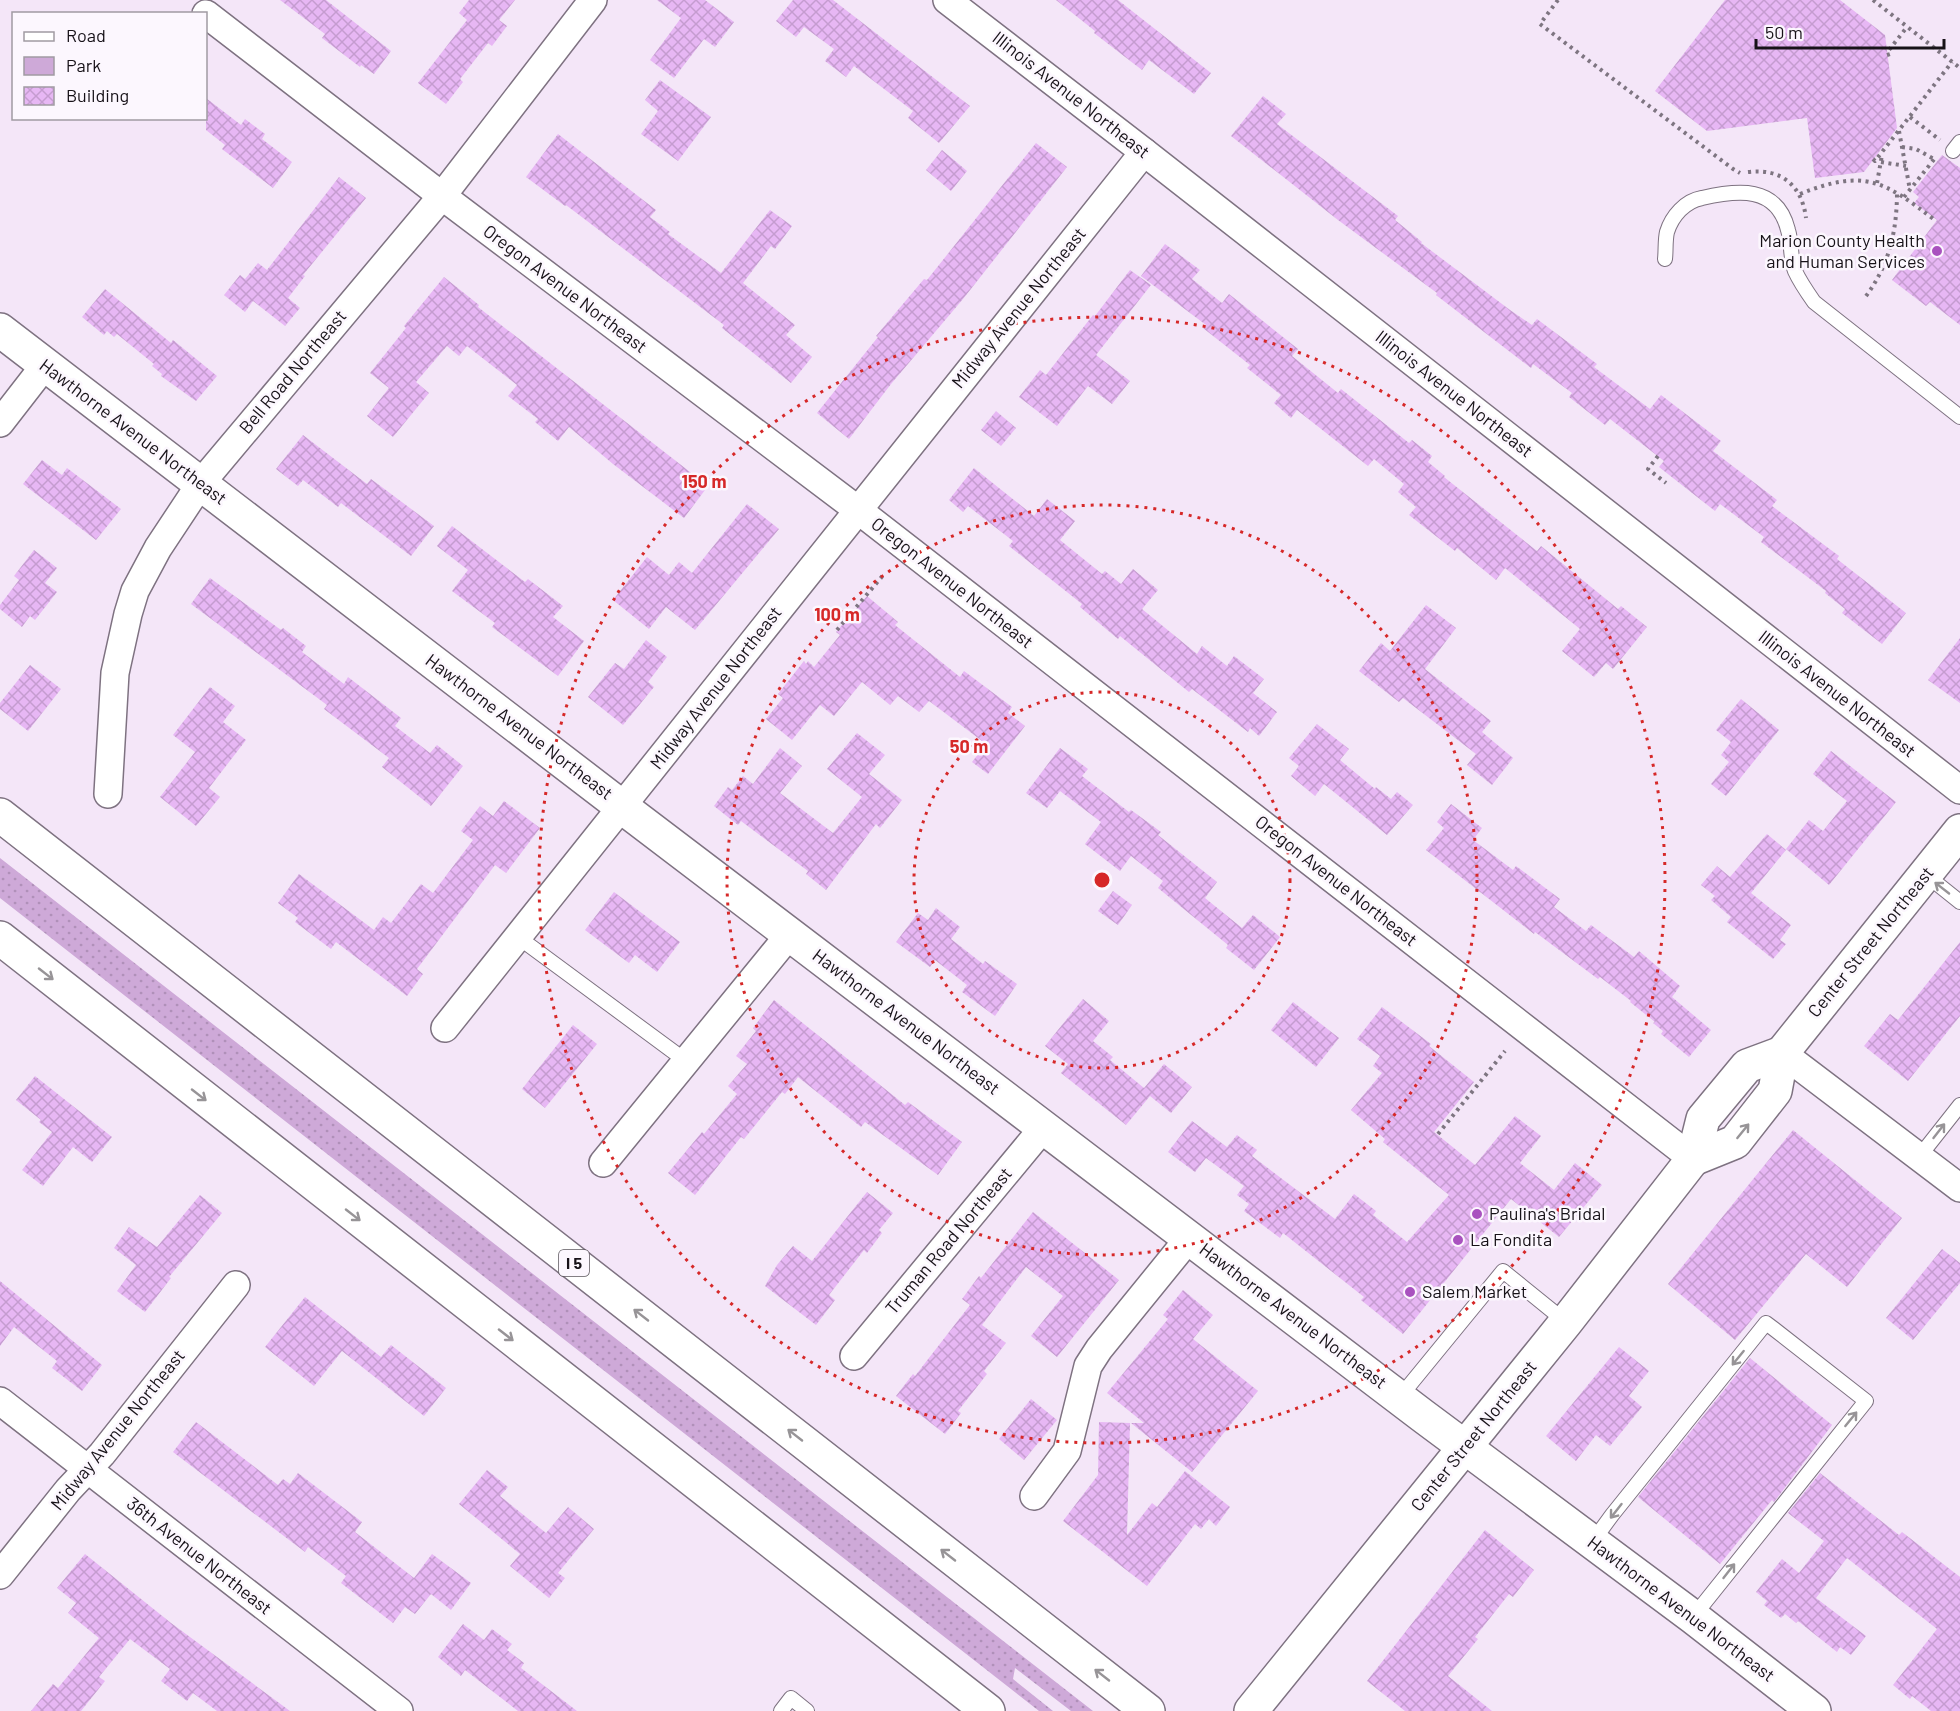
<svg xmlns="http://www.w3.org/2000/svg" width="1960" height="1711" font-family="Barlow,sans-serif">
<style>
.green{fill:url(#green-dots)}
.building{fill:url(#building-cross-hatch)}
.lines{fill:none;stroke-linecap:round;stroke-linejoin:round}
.service-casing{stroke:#7e7281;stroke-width:16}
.minor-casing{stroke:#7e7281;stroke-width:30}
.secondary-casing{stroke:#7e7281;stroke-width:36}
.motorway-casing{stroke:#7e7281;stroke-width:36}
.path{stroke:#7e7581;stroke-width:4;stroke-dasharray:3 4.5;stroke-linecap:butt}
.service{stroke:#fff;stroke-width:14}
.minor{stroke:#fff;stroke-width:27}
.secondary{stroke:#fff;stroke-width:33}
.motorway{stroke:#fff;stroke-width:33}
.oneway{stroke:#979497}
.ring{fill:none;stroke:#d62828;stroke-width:3;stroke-dasharray:3 6}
.poi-dot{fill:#a952bf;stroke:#fcf7fe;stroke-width:2}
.labels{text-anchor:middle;stroke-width:5;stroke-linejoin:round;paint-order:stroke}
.shield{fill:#fcf7fe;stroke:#5c575d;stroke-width:1.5}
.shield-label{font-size:16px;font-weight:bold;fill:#171218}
.street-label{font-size:18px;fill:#171218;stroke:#fcf7fe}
.poi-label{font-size:18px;fill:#171218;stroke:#fcf7fe;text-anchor:start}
.centre{fill:#d62828;stroke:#fcf7fe;stroke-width:3}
.ring-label{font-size:18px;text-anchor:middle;font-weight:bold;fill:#d62828;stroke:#fcf7fe;stroke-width:5;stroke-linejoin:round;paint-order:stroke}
</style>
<defs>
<pattern id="green-dots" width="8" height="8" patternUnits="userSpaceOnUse" patternTransform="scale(1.5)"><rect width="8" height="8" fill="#cea9d8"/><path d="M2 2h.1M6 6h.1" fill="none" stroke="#b090b9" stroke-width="1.8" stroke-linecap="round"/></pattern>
<pattern id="building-cross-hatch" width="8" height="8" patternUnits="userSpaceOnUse" patternTransform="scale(1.5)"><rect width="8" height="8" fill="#e7b7f4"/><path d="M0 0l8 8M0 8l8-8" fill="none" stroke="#c59cd0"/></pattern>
</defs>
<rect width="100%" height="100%" fill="#f4e6f8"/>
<path class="green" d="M0 858 1093 1711H1071L1015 1668 1013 1679 1053 1711H1039L0 898Z"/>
<g class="building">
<path d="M280 0H326L391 51 374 74 361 65 360 67 322 38 325 34Z"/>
<path d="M469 0H515L499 20 507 26 492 46 488 43 460 79 463 82 446 104 418 83 467 20 459 13Z"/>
<path d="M657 0H705L734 22 715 47 704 39 674 78 650 60 681 18Z"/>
<path d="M793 0H833L970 106 939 143 908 118 913 111 854 66 846 77 825 61 834 49 804 27 796 37 776 21Z"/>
<path d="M1056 0H1118L1211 73 1194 94 1149 60 1142 70 1094 33 1095 31Z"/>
<path d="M1725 0H1840L1885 35 1897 128 1864 172 1815 178 1807 118 1707 131 1655 91Z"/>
<path d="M660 80 711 117 678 161 641 134 658 111 645 100Z"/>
<path d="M1263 96 1286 114 1277 124 1398 216 1395 220 1422 242 1421 243 1510 310 1532 325 1537 319 1597 364 1594 367 1650 409 1661 395 1721 441 1713 451 1777 500 1772 506 1839 556 1837 559 1906 613 1882 644 1842 613 1845 609 1825 593 1826 591 1761 542 1764 537 1720 504 1715 511 1659 467 1664 461 1610 419 1605 425 1569 397 1572 393 1533 364 1531 368 1436 295 1437 293 1338 220 1231 136Z"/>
<path d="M206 98 241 125 245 119 265 134 262 139 292 162 273 188 222 149 225 145 206 130Z"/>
<path d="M558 134 656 210 650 217 670 232 668 234 721 273 770 210 792 226 775 249 771 246 743 283 795 325 786 335 812 357 791 383 722 328 724 325 566 205 565 206 526 177Z"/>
<path d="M1036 143 1067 167 963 299 891 384 849 439 817 413 878 337 876 336 924 279 927 280Z"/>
<path d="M942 150 967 171 951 191 926 170Z"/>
<path d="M1942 155 1960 168V325L1930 302 1926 306 1892 280 1937 220 1914 203 1919 197 1913 192Z"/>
<path d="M339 177 366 198 303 275 305 276 288 298 300 308 285 326 253 301 245 312 224 295 240 275 245 279 258 263 267 270Z"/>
<path d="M1165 244 1200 270 1192 279 1222 303 1229 294 1298 349 1292 356 1338 393 1341 389 1409 443 1412 440 1432 456 1428 462 1445 476 1444 477 1537 551 1541 546 1618 609 1621 606 1647 627 1613 669 1606 663 1594 677 1562 651 1580 629 1505 568 1496 580 1457 548 1455 551 1409 515 1416 507 1398 492 1404 484 1374 459 1368 466 1297 410 1291 418 1274 403 1281 395 1247 368 1250 365 1203 328 1206 325 1141 276Z"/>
<path d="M1130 270 1151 285 1096 355 1130 381 1112 404 1088 386 1057 426 1019 397 1040 370 1046 375 1093 315 1095 316Z"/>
<path d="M444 277 479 305 478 307 708 486 684 518 613 464 569 427 558 441 535 422 538 419 508 396 517 385 467 346 459 356 447 346 416 382 429 393 393 437 367 416 389 388 370 373 406 328 404 326Z"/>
<path d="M105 289 171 343 173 340 217 376 196 401 161 376 162 374 152 366 154 364 117 334 114 337 107 331 104 335 82 317Z"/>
<path d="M996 411 1016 428 1001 446 981 430Z"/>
<path d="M303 435 367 484 371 479 434 526 411 556 341 503 338 507 303 480 298 486 276 469Z"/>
<path d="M42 460 62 475 67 468 121 509 96 540 23 484Z"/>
<path d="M974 468 1034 516 1047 499 1075 521 1060 540 1102 574 1105 571 1121 584 1133 569 1158 590 1142 609 1197 654 1202 646 1227 666 1234 656 1264 679 1253 693 1277 712 1259 736 1250 728 1248 732 1192 689 1189 692 1120 636 1118 639 1080 607 1082 604 1009 546 1013 541 968 506 963 512 949 500Z"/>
<path d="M747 504 779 529 695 630 666 607 649 629 613 600 647 557 669 575 679 562 692 573Z"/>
<path d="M452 526 525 582 528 579 563 606 553 617 584 641 558 676 492 627 495 623 452 591 468 570 437 546Z"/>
<path d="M34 550 57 568 45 583 57 592 35 620 30 616 22 627 0 609V605L19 580 14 576Z"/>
<path d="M210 578 281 630 283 628 306 646 302 652 344 684 348 677 401 718 395 726 430 753 437 745 463 766 431 806 382 767 389 758 324 709 327 705 191 604Z"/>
<path d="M867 596 898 622 895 625 960 677 964 671 1012 707 1008 713 1025 726 988 774 972 762 986 744 929 701 919 712 898 696 890 705 862 682 834 716 820 705 792 740 766 719 783 698 778 694 804 661 806 664 808 661 814 667 840 635 836 632Z"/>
<path d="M1426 605 1456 628 1425 669 1491 721 1482 732 1513 758 1492 785 1467 765 1476 754 1403 698 1399 702 1359 671 1381 643 1390 651Z"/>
<path d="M1960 638V703L1928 680Z"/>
<path d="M646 640 667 657 648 682 654 687 623 725 588 697 615 663 624 669Z"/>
<path d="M30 665 61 689 28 731 0 709V703Z"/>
<path d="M210 687 235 706 223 722 246 740 209 788 220 797 196 826 160 797 195 752 173 735Z"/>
<path d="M1741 699 1779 730 1726 796 1711 784 1729 762 1721 755 1731 742 1716 730Z"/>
<path d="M1317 724 1349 749 1340 760 1375 789 1376 787 1391 799 1397 792 1413 805 1387 835 1324 784 1315 796 1291 776 1299 766 1289 758Z"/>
<path d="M857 733 885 755 869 774 902 800 880 828 876 824 826 890 806 874 808 871 741 821 738 825 714 806 728 787 732 790 743 776 753 784 780 748 802 766 780 793 833 833 862 797 827 769Z"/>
<path d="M1060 748 1088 769 1082 776 1129 812 1131 810 1161 832 1158 835 1217 882 1205 898 1242 928 1253 915 1280 937 1254 970 1226 948 1228 945 1158 888 1163 881 1131 856 1120 871 1085 844 1101 822 1060 791 1047 808 1026 793Z"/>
<path d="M1831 751 1896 802 1829 885 1786 849 1809 820 1823 831 1847 801 1813 774Z"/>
<path d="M504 801 540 828 506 873 495 865 417 969 423 974 407 996 336 942 331 949 295 922 298 918 278 903 299 874 374 930 383 917 391 923 421 884 433 893 473 840 461 831 480 806 493 816Z"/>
<path d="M1451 804 1482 828 1473 840 1513 870 1516 866 1560 899 1554 907 1586 931 1591 925 1634 957 1639 951 1680 986 1672 997 1711 1030 1689 1057 1661 1034 1663 1031 1653 1023 1655 1022 1630 1002 1631 1001 1600 977 1598 979 1535 932 1534 934 1426 850 1444 828 1437 822Z"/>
<path d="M1767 834 1786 850 1751 893 1791 925 1780 940 1786 944 1773 959 1727 922 1731 917 1711 900 1715 896 1701 885 1717 866 1730 877Z"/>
<path d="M1113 891 1132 905 1118 925 1098 911Z"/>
<path d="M614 892 680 942 657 972 635 955 629 963 585 930Z"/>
<path d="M936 908 960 927 951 939 983 964 985 961 1017 984 995 1016 962 992 967 985 935 960 930 967 896 942 918 913 928 920Z"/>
<path d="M1960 942V1016L1908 1081 1864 1046 1890 1014 1898 1020Z"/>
<path d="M1083 999 1109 1021 1093 1041 1113 1057 1110 1060 1144 1088 1164 1064 1192 1087 1171 1113 1150 1096 1126 1125 1061 1073 1068 1064 1045 1046Z"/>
<path d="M774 1000 905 1105 908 1102 962 1142 938 1175 865 1122 861 1127 798 1077 785 1094 782 1092 744 1139 741 1137 695 1195 668 1173 702 1132 704 1134 737 1094 728 1086 747 1064 736 1056 756 1031 753 1028Z"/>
<path d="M1293 1002 1339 1038 1316 1067 1271 1030Z"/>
<path d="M1382 1007 1431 1044 1429 1046 1474 1082 1434 1132 1475 1165 1515 1116 1541 1136 1520 1163 1554 1190 1575 1163 1602 1185 1559 1237 1511 1199 1403 1334 1361 1300 1364 1297 1283 1233 1280 1238 1244 1211 1249 1204 1237 1195 1244 1186 1206 1158 1195 1172 1168 1152 1192 1121 1227 1147 1237 1135 1257 1150 1252 1156 1335 1219 1354 1194 1376 1211 1373 1215 1407 1242 1449 1195 1383 1142 1385 1139 1351 1110 1382 1073 1373 1066 1380 1056 1357 1039Z"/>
<path d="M573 1025 597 1044 545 1108 522 1089Z"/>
<path d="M35 1076 112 1137 92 1162 73 1147 43 1186 22 1170 52 1132 39 1122 41 1120 16 1100Z"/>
<path d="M1793 1130 1902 1218 1847 1287 1806 1254 1735 1340 1668 1284Z"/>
<path d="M867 1192 893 1213 879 1230 882 1233 867 1253 864 1250 829 1295 835 1300 816 1325 765 1286 777 1265 793 1246 812 1261Z"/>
<path d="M200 1195 222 1213 169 1277 171 1278 145 1312 117 1291 136 1265 114 1248 129 1227 157 1247Z"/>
<path d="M1033 1212 1119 1280 1057 1357 1031 1336 1063 1296 1026 1267 982 1325 1006 1343 984 1371 987 1374 958 1411 961 1413 945 1434 896 1396 913 1374 915 1376 970 1305 962 1299 979 1276 981 1278Z"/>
<path d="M1942 1249 1960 1263V1283L1913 1340 1886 1318Z"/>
<path d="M0 1281 102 1365 82 1391 52 1368 57 1361 14 1327 0 1346Z"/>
<path d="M1183 1290 1213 1315 1193 1339 1258 1391 1192 1472 1131 1423H1144L1107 1393 1168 1319 1163 1315Z"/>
<path d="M305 1297 381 1357 391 1345 446 1388 424 1416 342 1351 314 1386 265 1347Z"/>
<path d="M1619 1347 1649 1371 1629 1396 1642 1407 1610 1446 1596 1435 1576 1461 1546 1436Z"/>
<path d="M1750 1358 1832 1425 1774 1502 1772 1500 1720 1564 1638 1497Z"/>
<path d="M1031 1399 1057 1420 1024 1460 999 1439Z"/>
<path d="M196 1422 278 1485 283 1479 290 1484 298 1473 362 1522 355 1532 414 1578 432 1554 471 1583 451 1610 431 1594 415 1614 405 1607 393 1623 341 1583 346 1576 308 1547 305 1552 173 1452Z"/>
<path d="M1099 1422 1130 1423 1127 1535 1152 1503 1157 1507 1185 1471 1230 1507 1216 1526 1209 1519 1201 1529 1195 1524 1147 1586 1063 1521 1098 1475Z"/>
<path d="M487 1470 508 1487 500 1496 546 1533 568 1507 594 1529 558 1573 565 1578 549 1598 510 1566 520 1554 459 1504Z"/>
<path d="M1820 1473 1899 1535 1902 1532 1960 1577V1711H1931L1912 1696 1910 1699 1893 1685 1937 1629 1847 1558 1816 1598 1866 1636 1851 1655 1840 1647 1837 1652 1798 1621 1796 1623 1785 1614 1781 1618 1764 1605 1767 1601 1756 1592 1782 1559 1799 1573 1824 1541 1788 1513Z"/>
<path d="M1485 1530 1534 1570 1513 1597 1509 1594 1475 1637 1478 1639 1448 1676 1492 1711H1405L1367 1681Z"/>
<path d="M85 1554 171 1623 290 1711H217L193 1693 187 1701 161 1681 170 1669 130 1639 99 1677 105 1681 81 1711H31L53 1684 58 1688 99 1638 68 1613 76 1603 57 1588Z"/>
<path d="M463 1624 484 1640 492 1629 512 1644 507 1650 524 1663 521 1668 577 1711H518L465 1670 461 1676 438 1657Z"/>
</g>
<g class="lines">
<defs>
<g id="service">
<path d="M1953 151 1960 142"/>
<path d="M1665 259C1666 251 1665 240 1667 232 1672 216 1685 201 1702 198 1737 190 1777 185 1788 230 1792 243 1790 258 1795 271 1800 282 1807 292 1814 302L1960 417"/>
<path d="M1925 874 1960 902"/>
<path d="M518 937 686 1061"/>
<path d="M1919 1157 1960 1105"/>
<path d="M1399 1398 1503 1271 1566 1322"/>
<path d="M1593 1541 1612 1515 1766 1323 1774 1329 1866 1401 1693 1617"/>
<path d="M781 1711 791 1698 807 1711"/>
</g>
<g id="minor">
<path d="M947 0 1144 152 1960 790"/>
<path d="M206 14 442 196 858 510 1693 1159"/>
<path d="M0 423 45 365"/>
<path d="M108 794 115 673 128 614 135 591 158 548 201 483 442 196 593 0"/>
<path d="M445 1028 1144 152"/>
<path d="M1782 1053 1960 1188"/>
<path d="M603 1163 790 934"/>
<path d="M854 1356 1044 1127"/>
<path d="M0 1401 399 1711"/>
<path d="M1034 1496 1067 1451 1088 1366 1099 1349 1190 1237"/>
<path d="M0 1575 68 1490 102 1454 236 1285"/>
</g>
<g id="secondary">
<path d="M0 330 622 807 1423 1416 1693 1617 1814 1711"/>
<path d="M1693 1159 1735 1142 1775 1091 1782 1053 1960 831"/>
<path d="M1251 1711 1566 1322 1693 1159 1703 1119 1747 1066 1782 1053"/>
</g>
<g id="motorway">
<path d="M0 815 1148 1711"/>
<path d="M0 938 988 1711"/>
</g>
</defs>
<use href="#service" class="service-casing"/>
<use href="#minor" class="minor-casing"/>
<use href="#secondary" class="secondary-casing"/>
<use href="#motorway" class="motorway-casing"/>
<g class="path">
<path d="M1558 0 1540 24 1733 169 1740 173"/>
<path d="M1873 0 1960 68"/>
<path d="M1887 55 1890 54 1889 50 1907 27"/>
<path d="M1910 117 1940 140"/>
<path d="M1899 131 1910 190"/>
<path d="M1902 147 1916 149 1934 159"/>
<path d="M1873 159 1875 161 1952 62"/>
<path d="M1881 162 1906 166"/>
<path d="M1748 172C1782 168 1802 186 1806 218"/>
<path d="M1877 183 1882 155"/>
<path d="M1800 194C1865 168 1884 181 1936 221"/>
<path d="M1904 197 1936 157"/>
<path d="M1866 296C1889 265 1897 231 1897 192"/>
<path d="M1658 456 1648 469 1666 483"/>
<path d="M837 630 885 573"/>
<path d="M1438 1134 1505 1051"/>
</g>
<use href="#service" class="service"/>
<use href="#minor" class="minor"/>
<use href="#secondary" class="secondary"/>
<use href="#motorway" class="motorway"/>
</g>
<defs><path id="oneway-shaft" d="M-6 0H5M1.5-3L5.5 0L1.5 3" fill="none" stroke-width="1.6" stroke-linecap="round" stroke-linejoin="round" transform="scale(1.5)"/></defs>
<g class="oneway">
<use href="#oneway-shaft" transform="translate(1942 888) rotate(-142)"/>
<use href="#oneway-shaft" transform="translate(46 974) rotate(38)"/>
<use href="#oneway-shaft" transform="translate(199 1095) rotate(38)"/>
<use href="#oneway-shaft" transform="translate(1743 1131) rotate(-51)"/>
<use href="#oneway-shaft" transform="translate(1939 1131) rotate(-52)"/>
<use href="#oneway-shaft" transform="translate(353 1215) rotate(38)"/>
<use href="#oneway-shaft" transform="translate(641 1315) rotate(-142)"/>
<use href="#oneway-shaft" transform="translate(506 1335) rotate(38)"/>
<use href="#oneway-shaft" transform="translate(1738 1358) rotate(129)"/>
<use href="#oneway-shaft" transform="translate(1851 1419) rotate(-51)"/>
<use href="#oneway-shaft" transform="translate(795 1435) rotate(-142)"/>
<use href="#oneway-shaft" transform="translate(1616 1511) rotate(128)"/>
<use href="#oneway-shaft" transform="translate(948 1555) rotate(-142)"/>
<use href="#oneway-shaft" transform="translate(1729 1571) rotate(-52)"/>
<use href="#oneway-shaft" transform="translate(1102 1675) rotate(-142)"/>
</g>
<g class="ring">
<circle cx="1102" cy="880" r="188"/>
<circle cx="1102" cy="880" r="375"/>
<circle cx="1102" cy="880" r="563"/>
</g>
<g class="poi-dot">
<circle cx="1937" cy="251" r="6"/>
<circle cx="1477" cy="1214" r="6"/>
<circle cx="1458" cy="1240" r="6"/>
<circle cx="1410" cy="1292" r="6"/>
</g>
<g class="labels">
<rect class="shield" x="559" y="1250" width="30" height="26" rx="4.5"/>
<g class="shield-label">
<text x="574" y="1269">I 5</text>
</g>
<g class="street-label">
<text transform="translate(1071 95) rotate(38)" y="6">Illinois Avenue Northeast</text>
<text transform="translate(565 289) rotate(37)" y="6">Oregon Avenue Northeast</text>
<text transform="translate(1019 308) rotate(-51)" y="6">Midway Avenue Northeast</text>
<text transform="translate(293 372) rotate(-50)" y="6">Bell Road Northeast</text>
<text transform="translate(1454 394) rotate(38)" y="6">Illinois Avenue Northeast</text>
<text transform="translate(133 432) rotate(37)" y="6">Hawthorne Avenue Northeast</text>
<text transform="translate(952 583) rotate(38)" y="6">Oregon Avenue Northeast</text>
<text transform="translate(716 688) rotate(-52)" y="6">Midway Avenue Northeast</text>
<text transform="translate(1837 694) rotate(38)" y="6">Illinois Avenue Northeast</text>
<text transform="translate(519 727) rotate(37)" y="6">Hawthorne Avenue Northeast</text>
<text transform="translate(1336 881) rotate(38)" y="6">Oregon Avenue Northeast</text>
<text transform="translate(1871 942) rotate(-51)" y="6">Center Street Northeast</text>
<text transform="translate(906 1022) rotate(37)" y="6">Hawthorne Avenue Northeast</text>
<text transform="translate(949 1241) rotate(-50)" y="6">Truman Road Northeast</text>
<text transform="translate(1293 1316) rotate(37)" y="6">Hawthorne Avenue Northeast</text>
<text transform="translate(118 1430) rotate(-51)" y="6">Midway Avenue Northeast</text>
<text transform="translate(1474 1436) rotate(-51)" y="6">Center Street Northeast</text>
<text transform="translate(199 1556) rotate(38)" y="6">36th Avenue Northeast</text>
<text transform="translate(1681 1609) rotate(37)" y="6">Hawthorne Avenue Northeast</text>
</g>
<g class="poi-label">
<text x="1925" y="247" text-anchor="end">Marion County Health<tspan x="1925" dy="21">and Human Services</tspan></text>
<text x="1489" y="1220">Paulina's Bridal</text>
<text x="1470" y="1246">La Fondita</text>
<text x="1422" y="1298">Salem Market</text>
</g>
</g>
<circle cx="1102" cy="880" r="9" class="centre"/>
<g class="ring-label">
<text x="704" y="488">150 m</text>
<text x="837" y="621">100 m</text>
<text x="969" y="753">50 m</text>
</g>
<rect x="12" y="12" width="195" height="108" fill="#fcf7fe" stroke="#a09ba2" stroke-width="1.5"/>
<rect x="24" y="32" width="30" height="9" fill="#ffffff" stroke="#a09ba2" stroke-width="1.5"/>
<text x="66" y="42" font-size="18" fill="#171218">Road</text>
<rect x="24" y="57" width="30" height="18" fill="#cea9d8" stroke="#a09ba2" stroke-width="1.5"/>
<text x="66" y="72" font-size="18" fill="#171218">Park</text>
<rect x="24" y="87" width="30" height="18" fill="url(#building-cross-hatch)" stroke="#a09ba2" stroke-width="1.5"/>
<text x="66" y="102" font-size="18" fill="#171218">Building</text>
<path d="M1756 39v9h188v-9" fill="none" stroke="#171218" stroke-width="3"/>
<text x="1765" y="39" font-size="18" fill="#171218" stroke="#fcf7fe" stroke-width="4.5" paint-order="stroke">50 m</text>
</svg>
